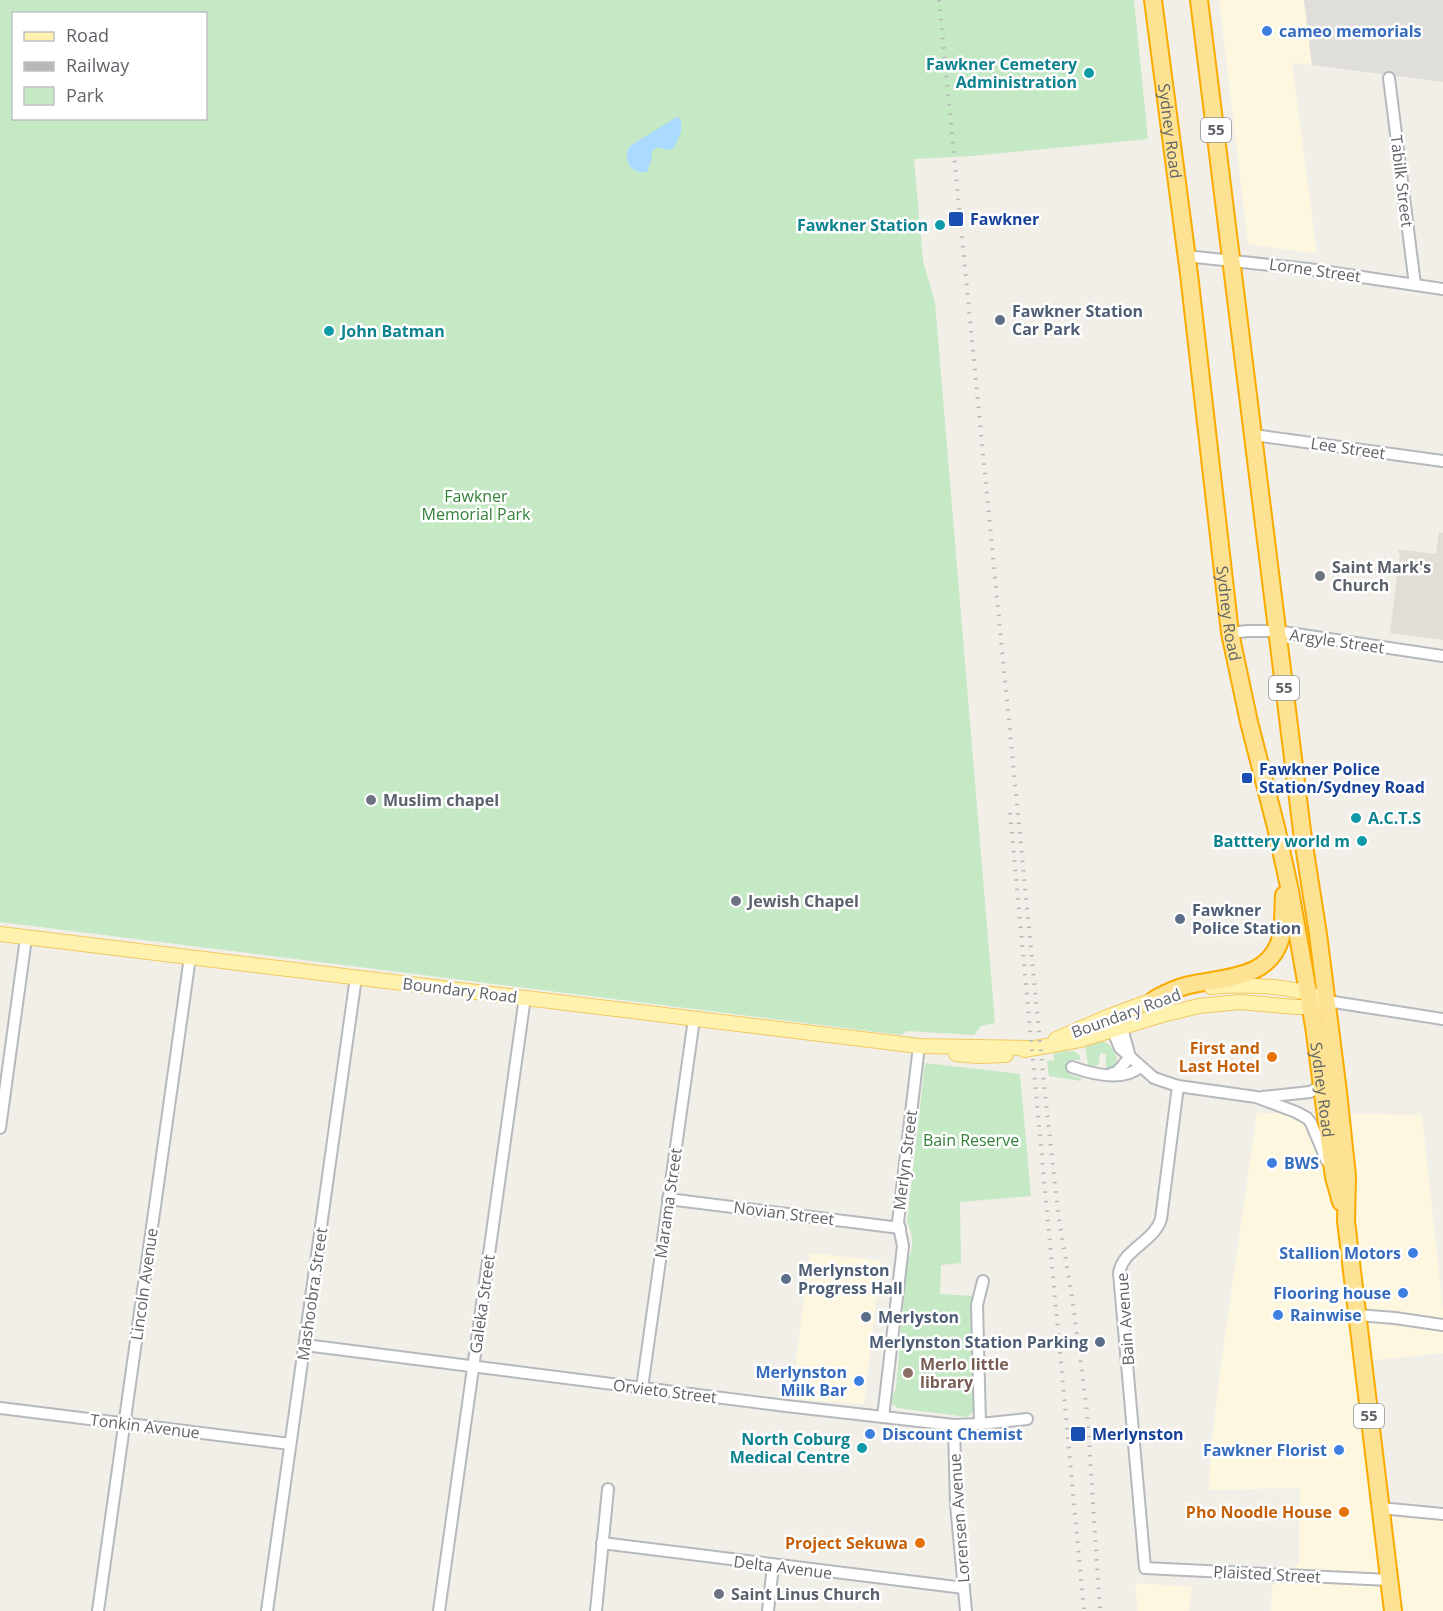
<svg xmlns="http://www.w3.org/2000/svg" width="1443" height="1611" font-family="'Open Sans',sans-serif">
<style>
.commercial{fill:#fef7e0}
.industrial{fill:#e0deda}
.education{fill:#e1ded6}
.green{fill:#c5e8c5;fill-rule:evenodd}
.water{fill:#aadaff}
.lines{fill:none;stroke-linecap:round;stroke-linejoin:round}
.minor-casing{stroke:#b5b8bc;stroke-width:14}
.major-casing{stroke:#f2c960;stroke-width:16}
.highway-casing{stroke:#f9ab00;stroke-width:20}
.minor{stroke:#fff;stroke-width:10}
.major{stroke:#fff2af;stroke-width:14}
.highway{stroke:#fde293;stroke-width:16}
.rail{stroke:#b6b7b8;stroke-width:4;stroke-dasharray:1.5 8;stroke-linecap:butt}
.shop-dot{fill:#3f7fe0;stroke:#fff;stroke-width:2}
.culture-dot{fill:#0f9aa8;stroke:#fff;stroke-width:2}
.transit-dot{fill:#1a4fb4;stroke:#fff;stroke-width:2}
.service-dot{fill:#5c6f8a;stroke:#fff;stroke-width:2}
.worship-dot{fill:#6b7280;stroke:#fff;stroke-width:2}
.food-dot{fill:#e8710a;stroke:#fff;stroke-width:2}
.education-dot{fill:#8d6e63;stroke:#fff;stroke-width:2}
.labels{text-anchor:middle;stroke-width:5;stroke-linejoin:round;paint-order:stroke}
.shield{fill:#fff;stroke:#8f9295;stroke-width:1.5}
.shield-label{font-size:15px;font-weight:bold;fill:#5f6368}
.shop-label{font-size:16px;font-weight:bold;fill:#366cbe;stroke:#fff;text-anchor:start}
.culture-label{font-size:16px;font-weight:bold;fill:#0d838f;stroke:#fff;text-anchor:end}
.street-label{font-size:16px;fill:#5f6368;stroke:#fff}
.transit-label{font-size:16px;font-weight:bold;fill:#164399;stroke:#fff;text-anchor:start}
.service-label{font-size:16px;font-weight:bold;fill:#4e5e75;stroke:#fff;text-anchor:start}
.park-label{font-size:16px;fill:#348238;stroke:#fff}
.worship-label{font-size:16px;font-weight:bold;fill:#5b616d;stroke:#fff;text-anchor:start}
.food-label{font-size:16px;font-weight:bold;fill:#c56008;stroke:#fff;text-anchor:end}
.education-label{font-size:16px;font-weight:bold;fill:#785e54;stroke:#fff;text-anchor:start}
</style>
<rect width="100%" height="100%" fill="#f1efe8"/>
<g class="commercial">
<path d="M1219 0H1304L1312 65 1292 63 1317 254 1248 244Z"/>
<path d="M1257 1113 1422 1115 1443 1310V1353L1354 1362 1375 1512 1443 1519V1611H1271L1272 1586 1299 1563 1300 1488 1209 1490 1211 1449 1221 1365Z"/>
<path d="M810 1253 881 1261 864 1404 791 1399Z"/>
<path d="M1135 1583 1192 1587 1189 1611H1138Z"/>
</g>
<path class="industrial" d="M1304 0H1443V82L1312 65Z"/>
<path class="education" d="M1439 532 1443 533V640L1390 633 1400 554 1396 549 1436 554Z"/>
<g class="green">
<path d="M0 0H1134L1148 139 971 156 914 159 923 261 935 302 995 1023 981 1026 974 1035 907 1031 901 1035 0 922ZM14 14H206V118H14Z"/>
<path d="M1103 1041C1112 1045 1119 1055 1116 1065L1111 1069 1106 1068V1054L1100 1053 1099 1063 1096 1067 1088 1065 1085 1045Z"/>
<path d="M1067 1051H1074L1080 1056V1060H1071L1068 1063 1070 1075 1081 1078V1081L1049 1076 1047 1061 1054 1060V1053Z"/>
<path d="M925 1063 1020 1074 1031 1196 960 1202 961 1263 941 1265 940 1294 973 1296 976 1402 975 1410 967 1417 898 1408 889 1401 896 1389 907 1261C914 1247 914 1237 907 1222Z"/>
</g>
<path class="water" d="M677 117 681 119V132L674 148 668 150 657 147 651 152 652 158 647 172C631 175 622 159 630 146Z"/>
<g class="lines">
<defs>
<g id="minor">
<path d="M1389 78 1415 285"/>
<path d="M1186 256 1308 269 1443 289"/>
<path d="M1254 435 1443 461"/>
<path d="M1230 633 1248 631H1276L1443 656"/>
<path d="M1327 1001 1443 1019"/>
<path d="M1116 1013 1122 1028 1130 1057"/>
<path d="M1107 1017 1120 1048 1154 1078 1178 1086 1256 1097 1296 1112 1307 1118 1311 1123 1327 1161"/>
<path d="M1072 1067C1092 1074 1123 1082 1140 1067"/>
<path d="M1111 1074 1117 1072 1130 1057"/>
<path d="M1178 1086 1161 1219C1154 1242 1123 1249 1119 1273L1145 1568 1389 1580"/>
<path d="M1262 1097 1310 1092 1322 1086"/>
<path d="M0 1128 26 938"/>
<path d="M668 1199 900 1228"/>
<path d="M1357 1315 1395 1318 1443 1325"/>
<path d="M305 1345 786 1406 954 1425 980 1424 1027 1419"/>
<path d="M642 1388 694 1019"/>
<path d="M0 1408 290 1444"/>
<path d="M883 1417 903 1246 898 1222 919 1046"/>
<path d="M980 1424 977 1305 983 1281"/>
<path d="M954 1425 956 1504 966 1611"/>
<path d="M1380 1508 1443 1514"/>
<path d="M602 1543 964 1588"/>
<path d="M98 1611 190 957"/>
<path d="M267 1611 356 977"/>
<path d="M439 1611 525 997"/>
<path d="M596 1611 608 1489"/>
<path d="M768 1611 773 1566"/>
</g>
<g id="major">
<path d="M0 934 919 1046 1031 1048"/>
<path d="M1211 987C1239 984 1292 985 1317 997"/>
<path d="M1056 1039 1107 1017 1163 996"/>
<path d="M1024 1050 1080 1040 1162 1015 1199 1006 1240 1002 1296 1007H1310L1319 1004"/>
<path d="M956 1054 978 1056 1006 1055"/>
</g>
<g id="highway">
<path id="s1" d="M1153 0 1189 274 1230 633 1249 722 1276 827 1290 891 1314 1026 1334 1177 1341 1202"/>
<path d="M1199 0 1303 839 1318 934 1338 1092 1347 1176 1346 1221 1393 1611"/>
<path d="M1155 999C1166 993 1176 988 1189 985 1223 977 1270 980 1281 937 1284 924 1283 909 1284 895"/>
</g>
</defs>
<use href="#minor" class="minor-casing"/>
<use href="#major" class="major-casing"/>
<use href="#highway" class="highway-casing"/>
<use href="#minor" class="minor"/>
<use href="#major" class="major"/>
<use href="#highway" class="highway"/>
<g class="rail">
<path d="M939 0 1045 1093 1058 1213 1072 1297 1087 1410 1100 1611"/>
<path d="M1010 813 1084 1611"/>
</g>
</g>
<g class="shop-dot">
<circle cx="1267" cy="31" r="6"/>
<circle cx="1272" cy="1163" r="6"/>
<circle cx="1413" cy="1253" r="6"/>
<circle cx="1403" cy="1293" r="6"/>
<circle cx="1278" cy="1315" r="6"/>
<circle cx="859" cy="1381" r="6"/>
<circle cx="870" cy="1434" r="6"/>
<circle cx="1339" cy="1450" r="6"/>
</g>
<g class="culture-dot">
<circle cx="1089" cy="73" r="6"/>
<circle cx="940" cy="225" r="6"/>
<circle cx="329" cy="331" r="6"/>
<circle cx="1356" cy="818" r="6"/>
<circle cx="1362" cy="841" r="6"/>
<circle cx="862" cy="1448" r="6"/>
</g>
<g class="transit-dot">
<rect x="948" y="211" width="16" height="16" rx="3"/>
<rect x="1241" y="772" width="12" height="12" rx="3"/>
<rect x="1070" y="1426" width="16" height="16" rx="3"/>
</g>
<g class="service-dot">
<circle cx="1000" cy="320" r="6"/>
<circle cx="1180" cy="919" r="6"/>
<circle cx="786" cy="1279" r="6"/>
<circle cx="866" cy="1317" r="6"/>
<circle cx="1100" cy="1342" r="6"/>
</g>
<g class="worship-dot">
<circle cx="1320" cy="576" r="6"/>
<circle cx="371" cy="800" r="6"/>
<circle cx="736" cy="901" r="6"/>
<circle cx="719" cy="1594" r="6"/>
</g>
<g class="food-dot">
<circle cx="1272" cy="1057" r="6"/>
<circle cx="1344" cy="1512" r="6"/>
<circle cx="920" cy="1543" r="6"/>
</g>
<circle class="education-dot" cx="908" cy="1373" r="6"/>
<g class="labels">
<g class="shield">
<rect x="1201" y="118" width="30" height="24" rx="4.5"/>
<rect x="1269" y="676" width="30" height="24" rx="4.5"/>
<rect x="1354" y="1404" width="30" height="24" rx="4.5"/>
</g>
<g class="shield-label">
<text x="1216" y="135">55</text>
<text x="1284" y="693">55</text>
<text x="1369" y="1421">55</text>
</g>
<g class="shop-label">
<text x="1279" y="37">cameo memorials</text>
<text x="1284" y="1169">BWS</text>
<text x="1401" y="1259" text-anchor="end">Stallion Motors</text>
<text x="1391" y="1299" text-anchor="end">Flooring house</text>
<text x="1290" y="1321">Rainwise</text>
<text x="847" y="1378" text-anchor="end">Merlynston<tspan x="847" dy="18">Milk Bar</tspan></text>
<text x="882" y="1440">Discount Chemist</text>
<text x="1327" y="1456" text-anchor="end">Fawkner Florist</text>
</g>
<g class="culture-label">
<text x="1077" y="70">Fawkner Cemetery<tspan x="1077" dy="18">Administration</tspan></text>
<text x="928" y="231">Fawkner Station</text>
<text x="341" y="337" text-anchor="start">John Batman</text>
<text x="1368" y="824" text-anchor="start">A.C.T.S</text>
<text x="1350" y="847">Batttery world m</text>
<text x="850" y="1445">North Coburg<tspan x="850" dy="18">Medical Centre</tspan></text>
</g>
<g class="street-label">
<text dy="6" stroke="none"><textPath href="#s1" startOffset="132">Sydney Road</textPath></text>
<text transform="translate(1402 181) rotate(83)" y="6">Tabilk Street</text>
<text transform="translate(1315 270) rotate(8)" y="6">Lorne Street</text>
<text transform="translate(1348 448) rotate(8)" y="6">Lee Street</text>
<text dy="6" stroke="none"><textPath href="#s1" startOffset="618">Sydney Road</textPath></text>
<text transform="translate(1337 641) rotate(8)" y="6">Argyle Street</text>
<text transform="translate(460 990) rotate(7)" y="6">Boundary Road</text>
<text transform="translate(1126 1013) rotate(-20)" y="6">Boundary Road</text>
<text dy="6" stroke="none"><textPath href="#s1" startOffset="1104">Sydney Road</textPath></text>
<text transform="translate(905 1160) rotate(-83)" y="6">Merlyn Street</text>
<text transform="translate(668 1203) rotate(-82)" y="6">Marama Street</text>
<text transform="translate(784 1213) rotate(7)" y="6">Novian Street</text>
<text transform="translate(144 1284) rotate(-82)" y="6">Lincoln Avenue</text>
<text transform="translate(312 1294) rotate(-82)" y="6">Mashoobra Street</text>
<text transform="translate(482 1304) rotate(-82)" y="6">Galeka Street</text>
<text transform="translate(1125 1319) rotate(-94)" y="6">Bain Avenue</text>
<text transform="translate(665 1391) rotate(7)" y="6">Orvieto Street</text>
<text transform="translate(145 1426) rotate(7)" y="6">Tonkin Avenue</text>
<text transform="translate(959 1518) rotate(-94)" y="6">Lorensen Avenue</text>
<text transform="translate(783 1567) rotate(7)" y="6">Delta Avenue</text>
<text transform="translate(1267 1574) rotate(3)" y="6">Plaisted Street</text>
</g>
<g class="transit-label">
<text x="970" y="225">Fawkner</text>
<text x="1259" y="775">Fawkner Police<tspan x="1259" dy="18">Station/Sydney Road</tspan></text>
<text x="1092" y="1440">Merlynston</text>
</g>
<g class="service-label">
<text x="1012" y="317">Fawkner Station<tspan x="1012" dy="18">Car Park</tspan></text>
<text x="1192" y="916">Fawkner<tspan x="1192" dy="18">Police Station</tspan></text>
<text x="798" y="1276">Merlynston<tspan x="798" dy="18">Progress Hall</tspan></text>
<text x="878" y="1323">Merlyston</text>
<text x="1088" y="1348" text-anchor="end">Merlynston Station Parking</text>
</g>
<g class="park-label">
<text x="476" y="502">Fawkner<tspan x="476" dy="18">Memorial Park</tspan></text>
<text x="971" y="1146">Bain Reserve</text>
</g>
<g class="worship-label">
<text x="1332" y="573">Saint Mark's<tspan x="1332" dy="18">Church</tspan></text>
<text x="383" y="806">Muslim chapel</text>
<text x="748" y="907">Jewish Chapel</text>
<text x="731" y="1600">Saint Linus Church</text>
</g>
<g class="food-label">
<text x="1260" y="1054">First and<tspan x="1260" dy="18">Last Hotel</tspan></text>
<text x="1332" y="1518">Pho Noodle House</text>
<text x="908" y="1549">Project Sekuwa</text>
</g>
<g class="education-label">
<text x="920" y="1370">Merlo little<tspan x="920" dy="18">library</tspan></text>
</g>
</g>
<rect x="12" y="12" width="195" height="108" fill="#ffffff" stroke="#bfc1c3" stroke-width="1.5"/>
<rect x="24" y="32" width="30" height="9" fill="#fff2af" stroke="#bfc1c3" stroke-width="1.5"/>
<text x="66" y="42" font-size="18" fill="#5f6368">Road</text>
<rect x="24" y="62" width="30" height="9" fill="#b6b7b8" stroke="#bfc1c3" stroke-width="1.5"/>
<text x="66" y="72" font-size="18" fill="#5f6368">Railway</text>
<rect x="24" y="87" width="30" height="18" fill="#c5e8c5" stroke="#bfc1c3" stroke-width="1.5"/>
<text x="66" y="102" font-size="18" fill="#5f6368">Park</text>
</svg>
